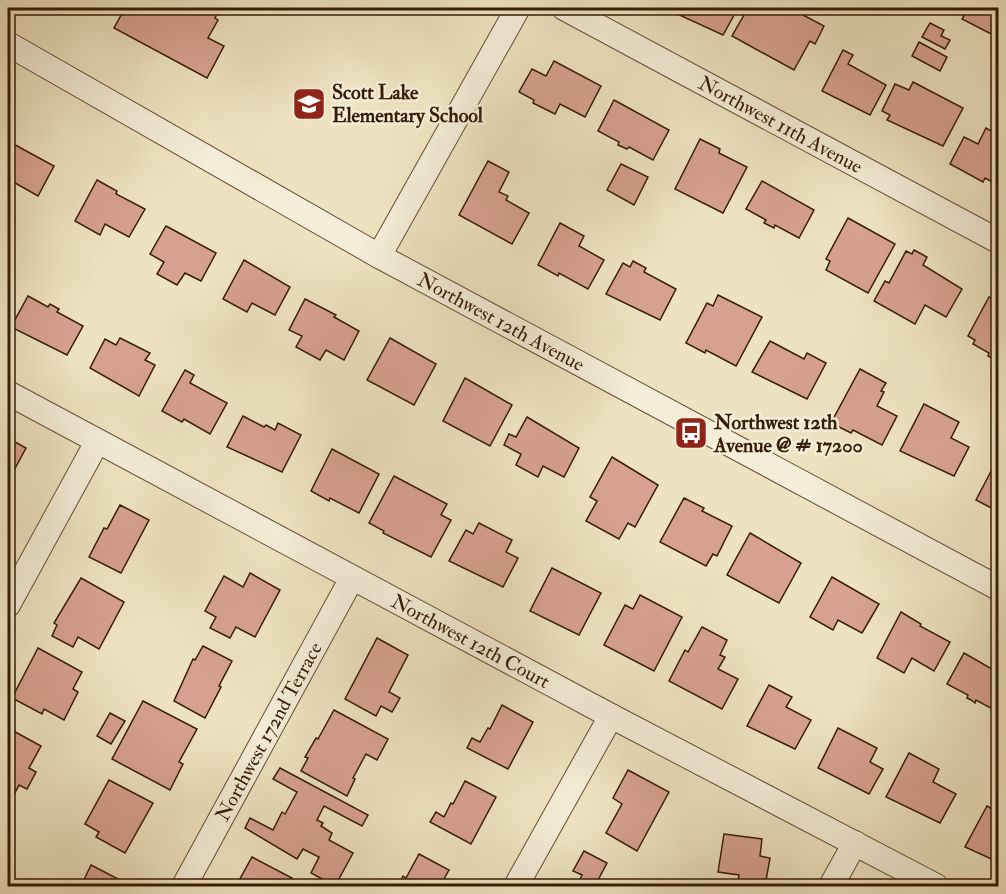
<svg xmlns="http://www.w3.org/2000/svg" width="1006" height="894" font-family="'IM FELL Double Pica',serif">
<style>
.building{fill:#d7a190;stroke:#361d05;stroke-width:1.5}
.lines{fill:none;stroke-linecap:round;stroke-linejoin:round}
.minor-casing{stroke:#644e34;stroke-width:26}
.minor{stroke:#f4edd7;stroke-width:24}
.labels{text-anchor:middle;stroke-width:5;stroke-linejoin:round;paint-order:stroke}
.poi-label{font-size:20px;font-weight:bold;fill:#361d05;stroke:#f4edd7;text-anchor:start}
.street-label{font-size:20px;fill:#361d05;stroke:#f4edd7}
</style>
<rect width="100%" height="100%" fill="#eee3c1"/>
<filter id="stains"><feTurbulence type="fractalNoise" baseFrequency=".00333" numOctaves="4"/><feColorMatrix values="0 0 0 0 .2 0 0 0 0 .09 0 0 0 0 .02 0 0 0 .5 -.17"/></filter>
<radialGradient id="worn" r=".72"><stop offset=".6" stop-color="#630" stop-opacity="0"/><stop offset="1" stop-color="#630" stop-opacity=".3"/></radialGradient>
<g class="building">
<path d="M125 8H220L215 18 218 20 208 38 224 46 207 78 114 28Z"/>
<path d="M678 8H738L723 35 675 13Z"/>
<path d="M748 8H790L824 26 815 44 810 41 794 70 732 36Z"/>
<path d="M965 8H998V30L995 36 962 19 968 9Z"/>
<path d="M930 23 944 30 941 36 950 40 945 49 922 37Z"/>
<path d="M919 42 947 57 940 71 912 56Z"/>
<path d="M843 50 853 55 848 64 886 85 870 115 822 91Z"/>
<path d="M554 61 601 86 585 117 560 104 555 114 533 103 534 100 519 92 532 69 546 76Z"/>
<path d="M913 82 963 108 943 146 887 120 890 115 882 111 895 84 909 90Z"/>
<path d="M614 100 669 130 653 160 629 147 627 149 618 145 619 142 598 131Z"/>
<path d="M995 124 998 125V185L985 178 983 182 950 164 964 137 978 144 986 128 991 131Z"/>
<path d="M700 139 720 149 719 153 747 167 723 213 675 189Z"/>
<path d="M8 141 54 166 38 196 8 179Z"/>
<path d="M488 161 509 172 499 192 508 196 506 200 529 213 512 244 459 215Z"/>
<path d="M621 164 648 177 634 205 607 190Z"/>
<path d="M97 180 117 191 116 194 145 209 129 237 105 224 100 235 75 221Z"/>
<path d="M762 181 814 210 799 238 775 225 774 228 764 223 766 220 746 209Z"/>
<path d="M848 218 895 244 868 293 826 270 830 261 826 259Z"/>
<path d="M560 223 584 236 579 246 604 260 588 289 559 273 558 276 538 265Z"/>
<path d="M166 226 216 253 201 281 185 273 177 285 157 274 164 262 150 254Z"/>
<path d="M914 250 927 257 923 265 962 289 946 317 925 305 915 324 874 301 885 281 889 283 906 251 912 254Z"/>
<path d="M244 260 290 287 275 315 252 303 247 312 223 299Z"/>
<path d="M633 261 646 268 644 272 676 289 660 320 606 294 623 263 630 267Z"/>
<path d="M718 295 762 317 736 366 706 350 705 353 686 343 707 303 713 306Z"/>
<path d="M28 296 48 307 50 304 59 309 57 312 83 326 67 355 11 327Z"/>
<path d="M989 297 998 302V362L988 356 989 353 973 344 975 340 968 336Z"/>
<path d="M305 299 336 315 334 317 359 331 344 360 326 350 320 360 296 347 302 336 289 330Z"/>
<path d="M120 338 150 353 145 360 155 365 139 396 90 368 105 339 116 345Z"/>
<path d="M390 338 436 364 414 405 367 380Z"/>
<path d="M770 341 804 359 807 353 826 363 807 399 752 372Z"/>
<path d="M860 369 886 383 881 391 884 392 877 406 897 416 882 445 853 430 851 433 831 423Z"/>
<path d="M185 370 194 375 190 383 227 403 210 434 184 419 182 422 162 411Z"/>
<path d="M465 378 512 405 490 446 443 421Z"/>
<path d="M924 404 959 422 951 438 969 447 954 476 900 451Z"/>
<path d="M243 416 264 427 266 425 275 430 278 423 301 435 282 472 227 447Z"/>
<path d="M527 417 579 448 564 477 543 466 538 477 516 465 521 454 504 445 509 434 516 437Z"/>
<path d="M8 438 26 448 11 476 13 477 8 488Z"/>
<path d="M332 449 379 474 359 513 330 498 329 501 311 491Z"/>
<path d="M612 457 658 485 635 527 628 523 619 539 586 521 597 501 590 497Z"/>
<path d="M998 458V509L997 508 995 510 976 500Z"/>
<path d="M394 476 447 504 441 515 451 520 431 557 383 533 384 531 369 523Z"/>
<path d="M684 498 704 508 702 511 732 526 717 556 713 554 706 566 660 542Z"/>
<path d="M120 505 149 520 121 573 89 557 104 528 107 529Z"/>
<path d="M479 523 512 540 506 552 518 558 503 587 449 561 466 530 473 534Z"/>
<path d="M750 533 801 563 779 603 727 575Z"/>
<path d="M552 568 601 593 579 635 530 611Z"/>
<path d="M250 573 280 590 255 637 236 627 230 638 210 628 216 617 205 611 224 576 243 587Z"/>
<path d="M832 577 879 604 862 633 838 620 833 630 810 617Z"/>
<path d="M81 578 124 602 99 649 78 637 73 647 52 636 57 625 54 623Z"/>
<path d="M640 595 682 617 654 671 604 645 625 605 633 609Z"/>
<path d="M901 612 921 624 920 626 950 642 934 671 912 658 904 673 877 658Z"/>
<path d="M702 627 727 640 720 655 725 657 718 669 738 679 722 709 669 681 685 650 688 652Z"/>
<path d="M377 638 408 655 389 692 400 698 392 712 381 706 376 716 345 699Z"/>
<path d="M203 646 232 661 219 686 221 687 205 718 174 701 193 659 195 660Z"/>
<path d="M38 648 82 672 73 689 78 692 64 720 44 709 42 714 12 698Z"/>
<path d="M964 653 992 669 991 671 998 675V712L976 700 975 703 971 700 967 698 968 695 947 684Z"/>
<path d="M769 685 792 697 786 707 811 720 795 749 747 726Z"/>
<path d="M143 701 197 729 179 762 183 764 170 790 112 759Z"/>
<path d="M502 705 533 722 508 769 467 748 472 738 480 742 488 728 490 729Z"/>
<path d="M334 710 388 739 377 760 366 754 353 778 355 779 347 796 301 771 308 758 305 757 316 738 318 739Z"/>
<path d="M110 713 125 721 111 744 97 736Z"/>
<path d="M8 728 41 746 29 768 36 772 27 789 19 785 15 793 8 788Z"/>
<path d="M838 728 877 748 870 762 883 769 869 794 818 768Z"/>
<path d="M909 753 939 769 933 782 956 794 940 823 886 797Z"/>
<path d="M280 768 368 815 362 826 324 806 317 820 323 823 321 826 332 833 329 840 353 853 335 886 311 873 319 857 303 849 297 859 245 828 250 818 273 830 282 812 285 814 297 792 273 779Z"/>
<path d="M628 770 669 792 637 851 606 833 622 804 613 798Z"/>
<path d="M109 780 153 803 125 853 96 837 99 832 85 824Z"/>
<path d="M465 781 496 797 471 844 430 822 436 812 444 817 451 803 453 804Z"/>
<path d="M987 806 996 811 992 819 998 823V862L965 847Z"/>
<path d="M724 834 762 839 760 856 770 858 765 886H737L739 875 718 872Z"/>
<path d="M584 851 607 863 596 884 601 886H563L566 880 577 886 582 875 573 871Z"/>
<path d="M419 854 449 870 440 886H402L399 885 403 876 406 878Z"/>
<path d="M252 857 292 878 287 886H236Z"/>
<path d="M91 865 122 881 119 886H81Z"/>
</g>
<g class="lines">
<defs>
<g id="minor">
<path id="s1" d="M564 8 998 241"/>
<path id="s2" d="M8 44 379 256 998 588"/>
<path d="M379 256 518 8"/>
<path id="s3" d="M8 393 611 716 936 886"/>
<path d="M8 605 97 442"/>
<path id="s4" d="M184 886 352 578"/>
<path d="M516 886 611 716"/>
<path d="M831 886 855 843"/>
</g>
</defs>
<use href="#minor" class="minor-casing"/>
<use href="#minor" class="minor"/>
</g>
<defs>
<symbol id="school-square" viewBox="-11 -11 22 22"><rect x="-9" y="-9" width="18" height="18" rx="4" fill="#8f2418" stroke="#f4edd7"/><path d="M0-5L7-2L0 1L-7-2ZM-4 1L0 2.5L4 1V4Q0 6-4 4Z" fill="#fff"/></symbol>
<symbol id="bus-square" viewBox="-11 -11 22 22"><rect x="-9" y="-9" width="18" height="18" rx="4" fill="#8f2418" stroke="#f4edd7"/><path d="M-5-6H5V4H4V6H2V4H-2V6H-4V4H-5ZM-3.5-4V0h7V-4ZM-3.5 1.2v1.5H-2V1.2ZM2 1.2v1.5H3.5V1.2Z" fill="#fff"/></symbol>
</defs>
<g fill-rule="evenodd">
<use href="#school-square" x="290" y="85" width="38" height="38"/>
<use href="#bus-square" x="672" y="414" width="38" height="38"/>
</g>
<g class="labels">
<g class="poi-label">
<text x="332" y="99">Scott Lake<tspan x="332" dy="23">Elementary School</tspan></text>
<text x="714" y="429">Northwest 12th<tspan x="714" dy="23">Avenue @ # 17200</tspan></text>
</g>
<g class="street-label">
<text dy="7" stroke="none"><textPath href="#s1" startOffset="246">Northwest 11th Avenue</textPath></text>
<text dy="7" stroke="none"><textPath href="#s2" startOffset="566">Northwest 12th Avenue</textPath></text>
<text dy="7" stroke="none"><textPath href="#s3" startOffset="525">Northwest 12th Court</textPath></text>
<text dy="7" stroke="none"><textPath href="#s4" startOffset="176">Northwest 172nd Terrace</textPath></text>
</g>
</g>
<rect width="1006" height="894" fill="none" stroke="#eee3c1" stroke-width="30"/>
<rect x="9" y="9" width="988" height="876" fill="none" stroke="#361d05" stroke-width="3"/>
<rect x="15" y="15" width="976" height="864" fill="none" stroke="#361d05" stroke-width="1.5"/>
<rect width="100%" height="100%" filter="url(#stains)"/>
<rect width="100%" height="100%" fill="url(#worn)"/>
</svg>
